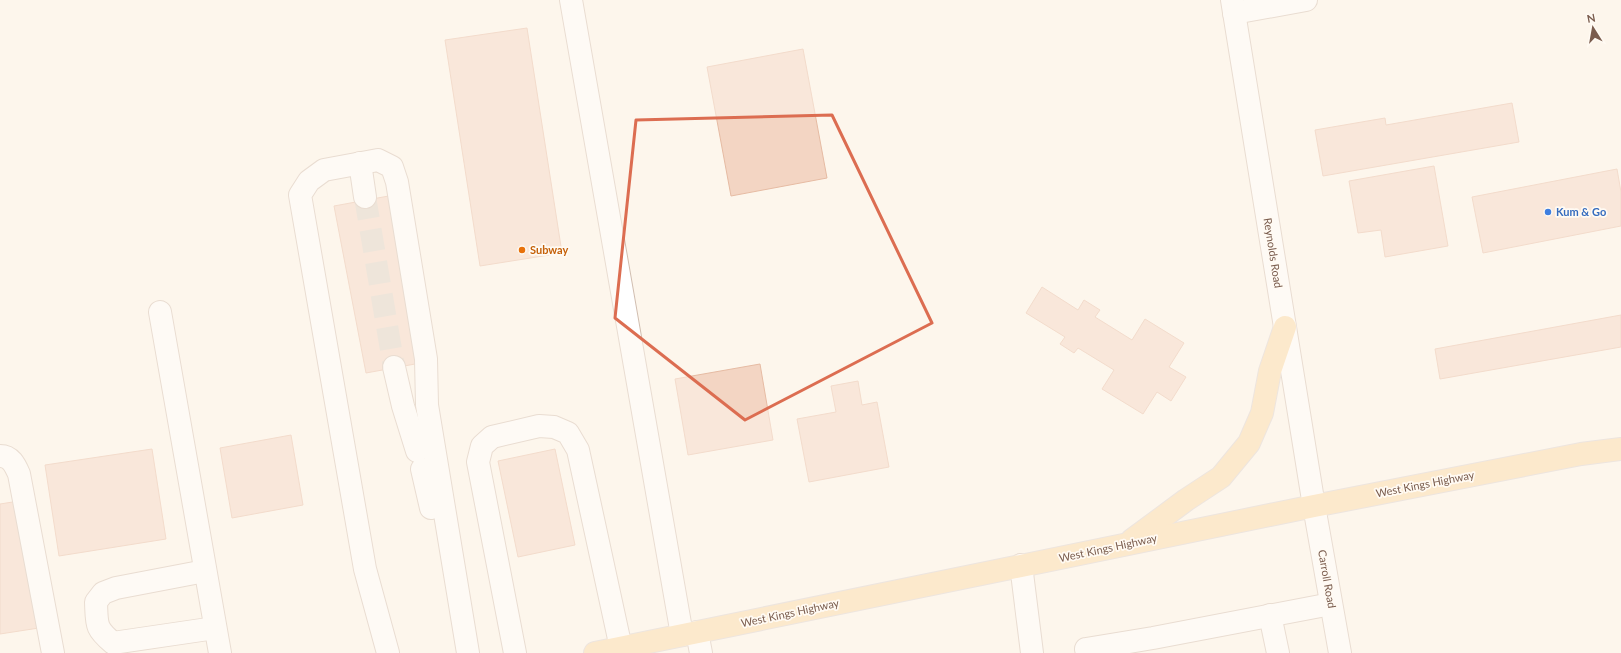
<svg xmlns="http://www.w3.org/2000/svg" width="1621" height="653" font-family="Lato,sans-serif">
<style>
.building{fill:#f3d5c3;stroke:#e6bba3}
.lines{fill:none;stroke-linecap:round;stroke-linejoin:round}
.minor-tunnel{stroke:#dcd0c4;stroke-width:22;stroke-dasharray:22 11;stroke-linecap:butt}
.minor-casing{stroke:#d1beb0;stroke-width:24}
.major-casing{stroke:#dad1cd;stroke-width:24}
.minor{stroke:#fff;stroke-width:22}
.major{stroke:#fbd9a5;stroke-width:22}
.marked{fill:none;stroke:#dc6d51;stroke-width:3;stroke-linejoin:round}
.shop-dot{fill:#3f7fe0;stroke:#fffaf3;stroke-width:1.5}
.food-dot{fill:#e8710a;stroke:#fffaf3;stroke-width:1.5}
.labels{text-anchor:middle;stroke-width:3.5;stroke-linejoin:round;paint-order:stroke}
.shop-label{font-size:11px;font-weight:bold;fill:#366cbe;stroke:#fffaf3;text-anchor:start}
.food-label{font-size:11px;font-weight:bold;fill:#c56008;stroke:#fffaf3;text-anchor:start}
.street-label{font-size:11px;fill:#7a5c4d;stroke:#fffaf3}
</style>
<rect width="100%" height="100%" fill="#fdf6ec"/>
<g class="building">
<path d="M527 28 562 253 480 266 445 40Z"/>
<path d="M803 49 827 178 731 196 707 67Z"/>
<path d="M1512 103 1519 142 1323 176 1315 130 1385 118 1386 125Z"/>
<path d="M1434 166 1448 246 1385 257 1381 230 1358 233 1349 181Z"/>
<path d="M1617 169 1621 192V226L1483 253 1472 197Z"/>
<path d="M394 195 426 362 366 373 334 206Z"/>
<path d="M1042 287 1078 310 1084 300 1100 310 1095 317 1132 340 1145 319 1184 343 1169 367 1186 377 1171 401 1157 392 1143 414 1102 389 1114 370 1078 348 1074 353 1060 344 1065 337 1026 313Z"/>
<path d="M1621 315V347L1440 379 1435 349Z"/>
<path d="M760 364 773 440 688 455 675 379Z"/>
<path d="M858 381 862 405 877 402 889 467 809 482 797 419 836 412 831 386Z"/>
<path d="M291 435 303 505 232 518 220 448Z"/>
<path d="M152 449 166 539 59 556 45 465Z"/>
<path d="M555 449 575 545 518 557 498 461Z"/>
<path d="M19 501 39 628 0 634V504Z"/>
</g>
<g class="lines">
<path class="minor-tunnel" d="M365 197 394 367"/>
<defs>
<g id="minor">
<path d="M571 0 682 635"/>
<path d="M1232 0 1314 506 1340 653"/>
<path d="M1234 13 1306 0"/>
<path d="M360 163 365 197"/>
<path d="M160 312 220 653"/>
<path d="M394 367 403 406 417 451"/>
<path d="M0 456C11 456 15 465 19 474L53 653"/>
<path d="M422 469 431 508"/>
<path d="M1021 565 1032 653"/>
<path d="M205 571 116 588 103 593 96 602C97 625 95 628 113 643L215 628"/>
<path d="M1270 615 1278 653"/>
<path d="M697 632 701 653"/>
<path d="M388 653 365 569 300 195 309 181 324 170 378 160 392 167 397 182 426 359 427 405 468 653"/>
<path d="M515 653 478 462 482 446 492 437 539 426 554 427 568 433 578 450 621 648"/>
<path d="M1087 653 1086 649 1153 638 1331 604"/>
</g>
<g id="major">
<path d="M1132 540 1186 500 1221 477 1249 443 1262 413 1270 371 1285 327"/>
<path d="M595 653 1314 506 1581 454 1621 449"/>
</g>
</defs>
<use href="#minor" class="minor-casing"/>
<use href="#major" class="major-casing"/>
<use href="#minor" class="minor"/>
<use href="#major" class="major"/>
</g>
<path d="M0 0H1621V653H0ZM832 115 932 323 745 420 615 318 636 120Z" fill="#fdf6ec" fill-opacity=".55" fill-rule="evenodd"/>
<path class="marked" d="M832 115 932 323 745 420 615 318 636 120Z"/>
<circle class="shop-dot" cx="1548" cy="212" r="4"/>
<circle class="food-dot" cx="522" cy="250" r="4"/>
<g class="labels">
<g class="shop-label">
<text x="1556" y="216">Kum &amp; Go</text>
</g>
<g class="food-label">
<text x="530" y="254">Subway</text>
</g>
<g class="street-label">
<text transform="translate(1273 253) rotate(81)" y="4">Reynolds Road</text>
<text transform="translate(1425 484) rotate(-11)" y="4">West Kings Highway</text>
<text transform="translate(1108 548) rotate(-12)" y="4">West Kings Highway</text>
<text transform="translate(1327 579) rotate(80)" y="4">Carroll Road</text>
<text transform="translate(790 613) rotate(-12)" y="4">West Kings Highway</text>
</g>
</g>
<g transform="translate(1593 28) rotate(349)" stroke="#fffaf3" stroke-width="3" paint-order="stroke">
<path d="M0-3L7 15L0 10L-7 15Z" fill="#7a5c4d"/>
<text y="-6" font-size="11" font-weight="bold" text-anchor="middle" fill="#7a5c4d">N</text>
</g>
</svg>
